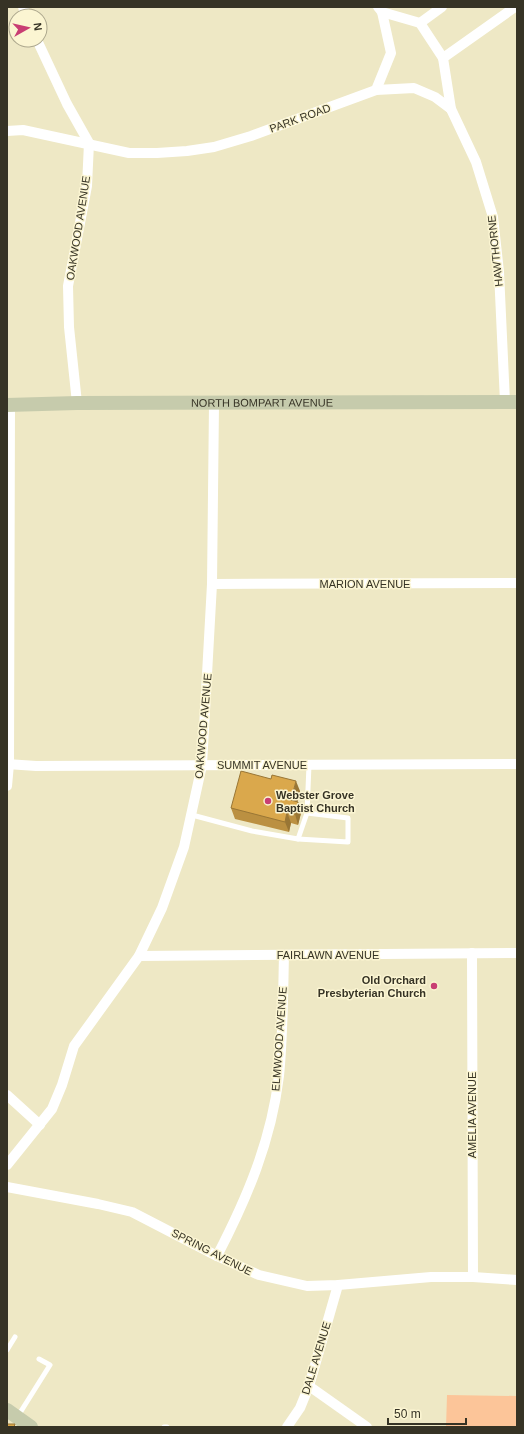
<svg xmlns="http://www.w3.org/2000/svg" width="524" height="1434" font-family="Helvetica,sans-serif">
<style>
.park{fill:#fcc599}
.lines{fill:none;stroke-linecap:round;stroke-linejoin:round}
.lane{stroke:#fff;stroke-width:5}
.street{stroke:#fff;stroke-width:10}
.secondary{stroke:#c6cbac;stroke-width:14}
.wall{fill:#bb9041}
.shaded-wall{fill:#997635}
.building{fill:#daa84c;stroke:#997635}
.poi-dot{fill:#c93e73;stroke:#fbf5d2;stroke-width:1.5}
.labels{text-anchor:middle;stroke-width:3;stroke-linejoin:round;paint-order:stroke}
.street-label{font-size:11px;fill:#363325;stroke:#fbf5d2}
.poi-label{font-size:11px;font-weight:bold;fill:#363325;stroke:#fbf5d2;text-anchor:start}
</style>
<rect width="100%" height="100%" fill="#eee8c5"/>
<path class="park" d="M447 1395 517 1396V1427H446Z"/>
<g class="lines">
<g class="lane">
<path d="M192 815 252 831 298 839 348 842V818L307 813"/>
<path d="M298 839 307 813 309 765"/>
<path d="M7 1350 15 1337"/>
<path d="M18 1416 50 1365 39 1359"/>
<path d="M164 1427H167"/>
</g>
<g class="street">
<path d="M23 7 26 16"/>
<path d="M382 12 420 23"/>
<path d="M420 23 443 58"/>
<path d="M420 23 442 7"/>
<path d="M37 40 67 104 89 143 87 186 68 286 69 327 77 403"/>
<path d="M376 90 391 53 382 12 378 7"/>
<path d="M7 131 23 130 129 153H157L187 151 214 147 251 136 376 90 414 88 435 97 451 109"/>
<path d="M505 402 499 272 493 217 476 162 451 109 443 58 515 7"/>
<path d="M212 584 517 583"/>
<path d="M7 764 36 766 517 764"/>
<path d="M7 786 9 764 10 405"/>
<path d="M472 953 473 1277"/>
<path d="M139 956 517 953"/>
<path d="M7 1095 40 1125"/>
<path d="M7 1165 52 1109 62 1085 74 1046 139 956 162 908 184 847 202 765 212 584 214 404"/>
<path d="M7 1187 98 1204 132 1212 217 1256 259 1275 307 1286 338 1285 431 1277H473L517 1280"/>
<path d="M217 1256C247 1198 271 1142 279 1076 283 1036 283 995 284 955"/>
<path d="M309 1386 367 1427"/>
<path d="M287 1427 300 1408 309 1386 338 1285"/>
</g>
<g class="secondary">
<path id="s1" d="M7 405 77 403 517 402"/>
<path d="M7 1410 31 1427"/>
</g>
</g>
<path class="wall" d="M300 791 297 802 301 813 298 825 291 823 289 832 235 819 231 808Z"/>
<g class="shaded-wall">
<path d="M296 781 300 791 295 811 291 800Z"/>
<path d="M298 802 301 813 298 825 295 814Z"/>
<path d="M287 812 291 823 289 832 285 822Z"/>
</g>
<g class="building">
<path d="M241 771 271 779 272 775 296 781 291 800 298 802 295 814 287 812 285 822 231 808Z"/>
<path d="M7 1424H15L14 1427H7Z"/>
</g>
<g class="poi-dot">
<circle cx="268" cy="801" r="4"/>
<circle cx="434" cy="986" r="4"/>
</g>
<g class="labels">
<g class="street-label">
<text transform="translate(300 118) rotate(-20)" y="4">PARK ROAD</text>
<text transform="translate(78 228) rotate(-81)" y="4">OAKWOOD AVENUE</text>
<text transform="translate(495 251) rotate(-96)" y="4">HAWTHORNE</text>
<text dy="4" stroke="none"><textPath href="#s1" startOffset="255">NORTH BOMPART AVENUE</textPath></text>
<text x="365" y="588">MARION AVENUE</text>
<text transform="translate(203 726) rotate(-85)" y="4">OAKWOOD AVENUE</text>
<text x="262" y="769">SUMMIT AVENUE</text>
<text x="328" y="959">FAIRLAWN AVENUE</text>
<text transform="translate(279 1039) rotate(-86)" y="4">ELMWOOD AVENUE</text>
<text transform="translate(472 1115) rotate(-90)" y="4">AMELIA AVENUE</text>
<text transform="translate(212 1252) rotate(27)" y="4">SPRING AVENUE</text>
<text transform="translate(316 1358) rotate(-73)" y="4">DALE AVENUE</text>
</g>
<g class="poi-label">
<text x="276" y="799">Webster Grove<tspan x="276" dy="13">Baptist Church</tspan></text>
<text x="426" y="984" text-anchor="end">Old Orchard<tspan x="426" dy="13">Presbyterian Church</tspan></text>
</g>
</g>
<rect width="524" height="1434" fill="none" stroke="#363325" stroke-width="16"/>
<g transform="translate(28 28) rotate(82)"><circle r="19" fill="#fbf5d2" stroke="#aca78d"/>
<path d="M0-3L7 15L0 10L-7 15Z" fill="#c93e73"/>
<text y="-6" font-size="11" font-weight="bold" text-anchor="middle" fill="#363325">N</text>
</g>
<path d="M388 1418v6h78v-6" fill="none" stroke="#363325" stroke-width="2"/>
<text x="394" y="1418" font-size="12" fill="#363325" stroke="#fbf5d2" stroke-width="3" paint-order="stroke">50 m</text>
</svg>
